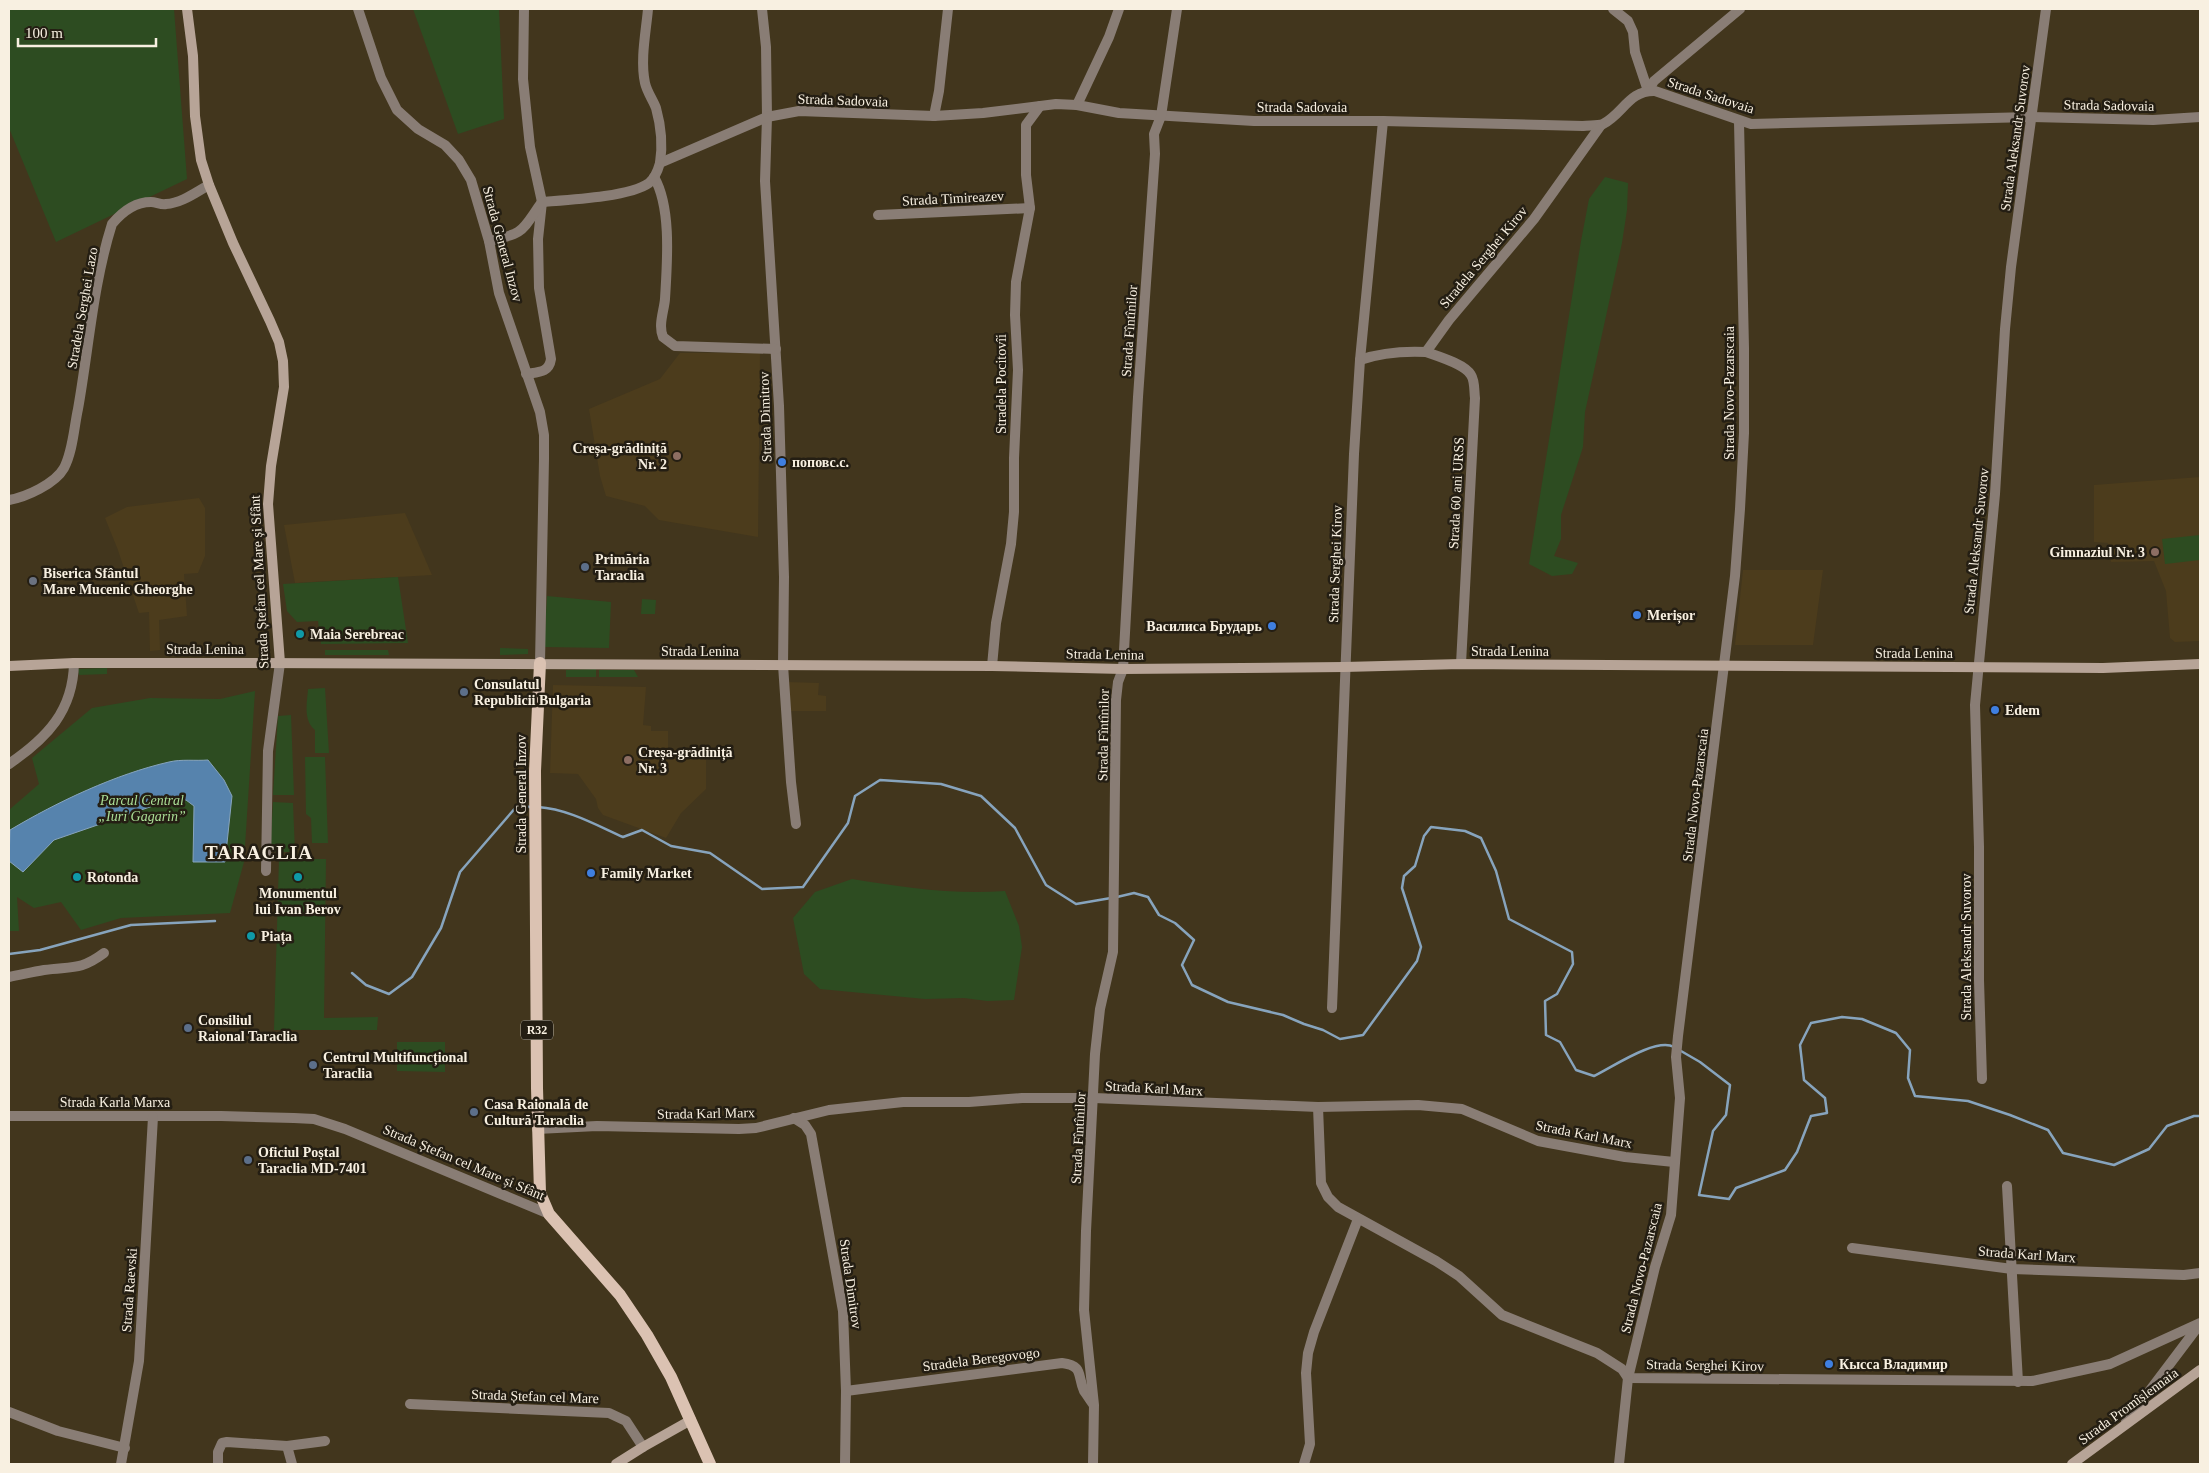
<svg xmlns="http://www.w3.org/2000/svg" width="2209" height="1473" font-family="'Times New Roman',serif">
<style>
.built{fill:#4c3c1c}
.green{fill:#2d4c21}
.water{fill:#5683ad;stroke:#87a4bd}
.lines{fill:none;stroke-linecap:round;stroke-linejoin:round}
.stream{stroke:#87a4bd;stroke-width:2.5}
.street{stroke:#897d75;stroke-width:10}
.secondary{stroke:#b7a497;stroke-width:10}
.primary{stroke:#dbc2b2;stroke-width:12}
.education-dot{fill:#8d6e63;stroke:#241e13;stroke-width:2}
.shop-dot{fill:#3f7fe0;stroke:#241e13;stroke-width:2}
.service-dot{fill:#5c6f8a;stroke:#241e13;stroke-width:2}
.worship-dot{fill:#6b7280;stroke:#241e13;stroke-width:2}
.culture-dot{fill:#0f9aa8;stroke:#241e13;stroke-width:2}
.labels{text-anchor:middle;stroke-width:5;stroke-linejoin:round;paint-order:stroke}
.shield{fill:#241e13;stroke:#b8b1a3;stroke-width:1}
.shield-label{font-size:12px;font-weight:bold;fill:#f8f0e1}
.street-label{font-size:14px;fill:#f8f0e1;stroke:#241e13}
.poi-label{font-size:14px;font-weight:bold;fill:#f8f0e1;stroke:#241e13;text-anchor:start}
.park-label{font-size:14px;font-style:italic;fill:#aade96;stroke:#241e13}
.district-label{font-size:19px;font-weight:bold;letter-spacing:1px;fill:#f8f0e1;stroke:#241e13}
</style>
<rect width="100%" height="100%" fill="#42361d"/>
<g class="built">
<path d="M680 353H760L758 537 659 520 645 506 606 496 600 476 589 409 660 379Z"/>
<path d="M2200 477V641L2175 642 2170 638 2166 591 2154 561 2111 562 2108 543 2094 542V485Z"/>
<path d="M199 498 205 508V556L198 573 184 574 187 616 159 620 160 650 150 651 149 612 139 613 118 550 105 518 127 507Z"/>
<path d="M405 513 432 575 295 583 284 525Z"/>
<path d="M1743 570H1823L1813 645H1735Z"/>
<path d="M787 682 819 683 818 695 826 696V711H790Z"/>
<path d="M553 685 646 687 643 725 651 726V731H668V753L706 755V789L681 813 666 838 603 815 598 808 596 799 578 774 550 773Z"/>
</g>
<g class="green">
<path d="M9 9H174L187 179 56 242 9 128Z"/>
<path d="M413 9H499L504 119 458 134Z"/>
<path d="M1605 177 1628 183 1627 210 1622 243 1585 412 1583 447 1561 515V539L1554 556 1578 563 1572 574 1552 576 1529 564 1581 241 1589 199Z"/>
<path d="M2200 535V560L2165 564 2162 539Z"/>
<path d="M398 577 408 643 321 644 318 621 297 622 287 611 283 584Z"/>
<path d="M547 596 611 602 609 648 544 647Z"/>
<path d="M642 599 656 600 655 614H641Z"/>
<path d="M500 648 528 649V654L500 655Z"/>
<path d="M325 650H388L389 655H325Z"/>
<path d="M107 668V674L79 675 78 669Z"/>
<path d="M596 669V677H566V670Z"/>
<path d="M599 670H634L638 677H599Z"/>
<path d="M325 688 329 753H315V730C303 720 307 703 308 689Z"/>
<path d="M255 691 244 862 230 913 121 918 81 930 61 902 34 908 17 897 19 931H9V810L39 784 32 758 92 708 150 698 220 699Z"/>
<path d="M291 715 294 795H273L278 716Z"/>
<path d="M305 757H325L328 843H312L311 818 306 814Z"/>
<path d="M273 802 293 803 295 852H270Z"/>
<path d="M279 859H326L324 1018 378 1017 377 1030H274Z"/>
<path d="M852 879C902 887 953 895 1005 891L1019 926 1022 947 1014 1000 987 1001 964 998 925 999 820 989 804 974 793 918 815 892Z"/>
<path d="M397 1042H445V1072L397 1071Z"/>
</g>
<path class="water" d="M208 760 224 780 232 796 225 862H193L194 806 186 800 173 799 54 840 23 872 9 861 10 830C57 802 116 774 169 762 181 759 195 761 208 760Z"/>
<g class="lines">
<g class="stream">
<path d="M538 807C568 809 596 825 623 837L642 830 671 846 710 853 762 889 803 887 848 823 855 796 880 780 941 784 981 796 1015 828 1046 885 1076 904 1111 898"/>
<path d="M1117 897 1134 893 1148 897 1159 915 1175 923 1194 940 1182 965 1192 985 1228 1002 1283 1015 1304 1024 1323 1030 1340 1039 1363 1035 1417 961 1421 947 1402 888 1404 876 1415 866 1424 836 1431 827 1465 831 1481 838 1496 871 1509 919 1572 952 1573 964 1557 994 1545 1001 1546 1035 1560 1042 1576 1070 1594 1076C1611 1068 1656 1037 1674 1047"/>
<path d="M9 954 40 950 131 925 215 921"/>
<path d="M352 973 366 985 389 994 412 977 441 928 460 872 517 806 530 807"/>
<path d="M1681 1051 1700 1062 1730 1085 1726 1115 1713 1131 1699 1195 1729 1199 1736 1188 1785 1170 1797 1152 1811 1116 1827 1113 1825 1098 1804 1080 1800 1045 1811 1023 1842 1017 1862 1019 1896 1033 1910 1050 1908 1078 1915 1096 1968 1101 2010 1115 2048 1130 2063 1153 2114 1165 2149 1149 2167 1126 2194 1116H2200"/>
</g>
<g class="street">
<path d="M358 9 381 78 397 110 418 129 445 145 459 160 471 180 489 241 499 293 540 412 544 435V459L540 663"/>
<path d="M524 9 523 79 530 147 542 202 538 239 539 288 551 359C549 373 538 372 526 374"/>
<path d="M648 9C646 32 640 60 645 83 647 92 653 100 656 108 661 126 663 144 660 163"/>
<path d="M762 9 766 47 767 117 765 181 779 406 784 577 783 665 791 782 796 824"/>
<path d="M1613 9 1628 21 1633 32 1635 52 1648 91"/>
<path d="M1648 91 1654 81 1740 9"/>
<path d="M1077 105 1109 37 1119 9"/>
<path d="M934 116 939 91 948 9"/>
<path d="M654 177C672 208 667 264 665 299 664 311 658 325 663 337L675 346 776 349"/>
<path d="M878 215 1030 208"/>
<path d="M489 241C526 233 521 231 542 202 567 200 630 197 649 183 655 178 658 170 660 163L767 117 799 111 934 116 983 113 1056 104 1077 105 1119 113 1254 121H1383L1583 126C1589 125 1597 126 1603 124 1623 114 1629 90 1655 91L1751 124 2031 117 2153 120 2200 117"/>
<path d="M1426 352C1437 356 1465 364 1471 375 1475 381 1474 391 1475 398L1461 664"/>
<path d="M1360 360C1380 353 1404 351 1426 352L1449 320 1534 219 1601 125"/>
<path d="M9 500C26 497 55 484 64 468 73 451 74 427 78 409 89 347 93 284 112 224 122 212 134 202 151 202 156 202 161 205 166 204 182 203 196 192 209 185"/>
<path d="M992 666 996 623 1011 544 1014 512V458L1018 370 1015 315 1016 282 1030 208 1026 175V125L1040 106"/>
<path d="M9 764C47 738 73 711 74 663"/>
<path d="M266 871 268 751 280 663"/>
<path d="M9 977C20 975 32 972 44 970 71 966 80 971 104 953"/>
<path d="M1332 1008 1354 454 1360 360 1383 121"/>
<path d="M1982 1079 1979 980V847L1975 705 1995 494 2005 329 2011 267 2046 9"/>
<path d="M1318 1107 1321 1183 1328 1197 1338 1207 1436 1261 1459 1276 1502 1315 1597 1353 1622 1369 1628 1378 2032 1381 2110 1364 2200 1323"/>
<path d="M9 1116H221L294 1118 314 1119 345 1129 549 1214"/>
<path d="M794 1118 805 1125 811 1134 843 1311 846 1391 845 1464"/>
<path d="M537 1129 597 1126 739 1129 756 1128 829 1110 903 1102H969L1022 1098H1094L1318 1107 1418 1105 1462 1109 1538 1141 1625 1157 1674 1162"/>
<path d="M2007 1186 2018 1382"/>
<path d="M1852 1248 2012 1269 2184 1275 2200 1273"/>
<path d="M846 1391 1062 1363C1084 1366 1077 1375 1084 1391 1087 1395 1090 1400 1093 1404"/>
<path d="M410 1404 609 1413 626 1421 643 1447"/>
<path d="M9 1412 58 1431 125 1448"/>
<path d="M2126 1422 2200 1324"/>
<path d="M287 1446 292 1464"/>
<path d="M121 1464 139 1361 153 1117"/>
<path d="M218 1464V1452L222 1443 227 1442 287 1446 325 1441"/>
<path d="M1093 1464 1094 1405 1084 1310 1086 1231 1095 1054 1100 1009 1113 952 1116 700 1118 682 1123 669 1138 397 1155 154 1154 134 1161 116 1177 9"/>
<path d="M1304 1464 1310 1444 1306 1373 1308 1353 1314 1332 1358 1219"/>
<path d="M1619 1464 1628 1378 1655 1267 1671 1215 1680 1098 1676 1057 1678 1036 1735 576 1740 509 1744 433V348L1739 122"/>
</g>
<g class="secondary">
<path d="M187 9 193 56 195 116 201 160 209 185 233 243 270 321 279 342 283 361 284 387 271 466 268 504 280 663"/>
<path d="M9 666 74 663H256L992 666 1123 669 1344 667 1461 664 2103 668 2200 664"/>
<path d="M616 1464 643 1447 691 1420"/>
<path d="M2072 1464 2200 1370"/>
</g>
<path class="primary" d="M540 663 535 771 537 1088 540 1193 549 1214 620 1295 647 1335 671 1377 710 1464"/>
</g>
<g class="education-dot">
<circle cx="677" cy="456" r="5"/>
<circle cx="2155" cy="552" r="5"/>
<circle cx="628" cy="760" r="5"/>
</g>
<g class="shop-dot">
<circle cx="782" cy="462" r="5"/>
<circle cx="1637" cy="615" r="5"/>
<circle cx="1272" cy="626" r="5"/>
<circle cx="1995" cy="710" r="5"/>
<circle cx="591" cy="873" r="5"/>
<circle cx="1829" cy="1364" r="5"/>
</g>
<g class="service-dot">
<circle cx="585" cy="567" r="5"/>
<circle cx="464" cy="692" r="5"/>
<circle cx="188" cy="1028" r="5"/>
<circle cx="313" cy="1065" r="5"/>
<circle cx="474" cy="1112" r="5"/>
<circle cx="248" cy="1160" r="5"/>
</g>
<circle class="worship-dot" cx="33" cy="581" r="5"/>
<g class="culture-dot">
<circle cx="300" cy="634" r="5"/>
<circle cx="77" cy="877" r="5"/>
<circle cx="298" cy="877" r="5"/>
<circle cx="251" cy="936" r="5"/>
</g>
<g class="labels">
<rect class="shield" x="521" y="1020.5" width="32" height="19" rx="4"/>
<g class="shield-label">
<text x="537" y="1034">R32</text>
</g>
<g class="street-label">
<text transform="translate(1711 95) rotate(18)" y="5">Strada Sadovaia</text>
<text transform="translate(843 100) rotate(2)" y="5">Strada Sadovaia</text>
<text transform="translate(2109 105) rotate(1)" y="5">Strada Sadovaia</text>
<text x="1302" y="112">Strada Sadovaia</text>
<text transform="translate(2015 138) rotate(-82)" y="5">Strada Aleksandr Suvorov</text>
<text transform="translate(953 198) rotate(-3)" y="5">Strada Timireazev</text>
<text transform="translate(503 244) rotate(75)" y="5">Strada General Inzov</text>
<text transform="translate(1483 257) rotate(-50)" y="5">Stradela Serghei Kirov</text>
<text transform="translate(82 308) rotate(-80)" y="5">Stradela Serghei Lazo</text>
<text transform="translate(1129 331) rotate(-86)" y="5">Strada Fîntînilor</text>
<text transform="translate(1001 384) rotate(-90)" y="5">Stradela Pocitovîi</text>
<text transform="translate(1729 393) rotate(-90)" y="5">Strada Novo-Pazarscaia</text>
<text transform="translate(765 417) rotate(-92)" y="5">Strada Dimitrov</text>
<text transform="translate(1456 493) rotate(-87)" y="5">Strada 60 ani URSS</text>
<text transform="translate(1976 541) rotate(-84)" y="5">Strada Aleksandr Suvorov</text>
<text transform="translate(1335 564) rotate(-88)" y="5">Strada Serghei Kirov</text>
<text transform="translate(259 582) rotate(-93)" y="5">Strada Ștefan cel Mare și Sfânt</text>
<text x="205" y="654">Strada Lenina</text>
<text x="700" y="656">Strada Lenina</text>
<text x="1510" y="656">Strada Lenina</text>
<text x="1914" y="658">Strada Lenina</text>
<text transform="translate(1105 654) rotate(1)" y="5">Strada Lenina</text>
<text transform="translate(1103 735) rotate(-89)" y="5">Strada Fîntînilor</text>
<text transform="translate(521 794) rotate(-90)" y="5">Strada General Inzov</text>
<text transform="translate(1695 795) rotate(-83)" y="5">Strada Novo-Pazarscaia</text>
<text transform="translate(1966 947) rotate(-90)" y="5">Strada Aleksandr Suvorov</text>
<text transform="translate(1154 1088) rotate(3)" y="5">Strada Karl Marx</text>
<text x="115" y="1107">Strada Karla Marxa</text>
<text transform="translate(706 1113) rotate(-1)" y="5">Strada Karl Marx</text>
<text transform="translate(1584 1134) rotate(11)" y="5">Strada Karl Marx</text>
<text transform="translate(1078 1138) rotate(-87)" y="5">Strada Fîntînilor</text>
<text transform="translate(464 1162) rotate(23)" y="5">Strada Ștefan cel Mare și Sfânt</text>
<text transform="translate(2027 1254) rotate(4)" y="5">Strada Karl Marx</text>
<text transform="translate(1641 1268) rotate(-76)" y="5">Strada Novo-Pazarscaia</text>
<text transform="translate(851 1284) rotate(82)" y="5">Strada Dimitrov</text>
<text transform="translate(129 1290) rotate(-86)" y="5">Strada Raevski</text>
<text transform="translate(981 1359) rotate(-7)" y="5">Stradela Beregovogo</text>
<text transform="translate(1705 1365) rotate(1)" y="5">Strada Serghei Kirov</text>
<text transform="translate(535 1396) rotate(2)" y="5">Strada Ștefan cel Mare</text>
<text transform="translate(2128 1406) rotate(-36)" y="5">Strada Promîșlennaia</text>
</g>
<g class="poi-label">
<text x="667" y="453" text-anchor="end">Creșa-grădiniță<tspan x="667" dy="16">Nr. 2</tspan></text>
<text x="792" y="467">поповс.с.</text>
<text x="2145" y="557" text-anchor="end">Gimnaziul Nr. 3</text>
<text x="595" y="564">Primăria<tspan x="595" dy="16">Taraclia</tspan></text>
<text x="43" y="578">Biserica Sfântul<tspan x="43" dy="16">Mare Mucenic Gheorghe</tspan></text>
<text x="1647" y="620">Merișor</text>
<text x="1262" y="631" text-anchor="end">Василиса Брударь</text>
<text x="310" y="639">Maia Serebreac</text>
<text x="474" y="689">Consulatul<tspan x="474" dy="16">Republicii Bulgaria</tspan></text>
<text x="2005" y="715">Edem</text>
<text x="638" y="757">Creșa-grădiniță<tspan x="638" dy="16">Nr. 3</tspan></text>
<text x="601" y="878">Family Market</text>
<text x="87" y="882">Rotonda</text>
<text x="298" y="898" text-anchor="middle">Monumentul<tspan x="298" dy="16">lui Ivan Berov</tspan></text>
<text x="261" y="941">Piața</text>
<text x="198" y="1025">Consiliul<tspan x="198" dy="16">Raional Taraclia</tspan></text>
<text x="323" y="1062">Centrul Multifuncțional<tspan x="323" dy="16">Taraclia</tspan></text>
<text x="484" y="1109">Casa Raională de<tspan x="484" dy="16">Cultură Taraclia</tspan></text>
<text x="258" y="1157">Oficiul Poștal<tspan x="258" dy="16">Taraclia MD-7401</tspan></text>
<text x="1839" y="1369">Кысса Владимир</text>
</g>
<g class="park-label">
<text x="142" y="805">Parcul Central<tspan x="142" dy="16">„Iuri Gagarin”</tspan></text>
</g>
<g class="district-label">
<text x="259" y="859">TARACLIA</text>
</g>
</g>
<rect width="2209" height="1473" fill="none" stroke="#f8f0e1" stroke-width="20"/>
<path d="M18 38v8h138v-8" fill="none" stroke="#f8f0e1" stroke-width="2.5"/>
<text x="25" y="38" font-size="15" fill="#f8f0e1" stroke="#241e13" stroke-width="4" paint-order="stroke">100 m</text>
</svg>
